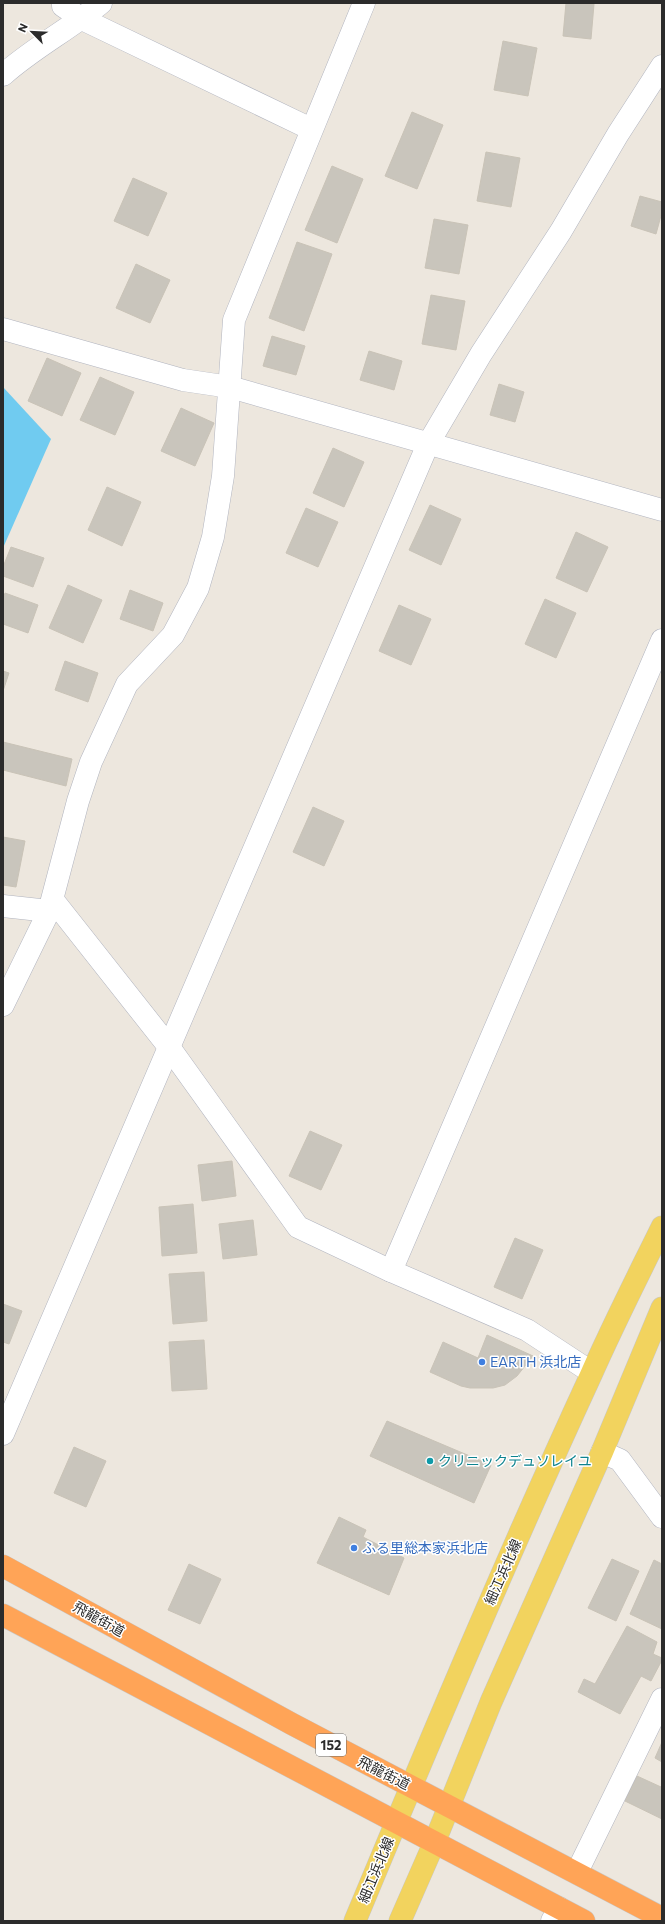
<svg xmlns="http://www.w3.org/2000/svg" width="665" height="1924" font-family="Commissioner,'Noto Sans JP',sans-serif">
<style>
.water{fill:#70cbf0}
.building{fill:#c9c5bc;stroke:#c9c3b7}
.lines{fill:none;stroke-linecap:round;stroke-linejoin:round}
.minor-casing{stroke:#b1b4bf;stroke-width:23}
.major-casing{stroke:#c8c8c8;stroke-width:23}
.highway-casing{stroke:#c8c8c8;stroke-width:23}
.minor{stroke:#fff;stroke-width:22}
.major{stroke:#f2d35e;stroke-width:22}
.highway{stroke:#ffa457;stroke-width:22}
.shop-dot{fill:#3f7fe0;stroke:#fff;stroke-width:1.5}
.culture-dot{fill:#0f9aa8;stroke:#fff;stroke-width:1.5}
.labels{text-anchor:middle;stroke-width:3;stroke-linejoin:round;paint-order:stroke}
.shield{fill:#fff;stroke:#6b6b6b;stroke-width:1}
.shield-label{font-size:13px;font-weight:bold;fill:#2b2b2b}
.shop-label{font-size:14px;fill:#366cbe;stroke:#fff;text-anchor:start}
.culture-label{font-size:14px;fill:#0d838f;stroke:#fff;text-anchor:start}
.street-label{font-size:14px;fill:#2b2b2b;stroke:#fff}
</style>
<rect width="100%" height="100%" fill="#ede7de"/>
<path class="water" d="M3 387 51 439 3 548Z"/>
<g class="building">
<path d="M566 3 594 4 591 39 563 36Z"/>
<path d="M503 41 537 48 528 96 494 90Z"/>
<path d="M412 112 443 125 417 189 385 176Z"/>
<path d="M486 152 520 158 511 207 477 201Z"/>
<path d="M332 166 363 179 337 243 305 230Z"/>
<path d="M133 178 167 193 148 236 114 221Z"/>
<path d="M640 196 662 202V212L656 234 631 226Z"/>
<path d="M434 219 468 225 459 274 425 268Z"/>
<path d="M297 242 332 254 304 331 269 318Z"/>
<path d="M136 264 170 280 150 323 116 308Z"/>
<path d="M431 295 465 301 456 350 422 344Z"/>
<path d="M272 336 305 346 296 375 263 366Z"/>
<path d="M369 351 402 361 394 390 360 380Z"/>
<path d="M47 358 81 373 62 416 28 401Z"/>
<path d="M100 377 134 392 115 435 80 420Z"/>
<path d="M499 384 524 392 515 422 490 415Z"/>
<path d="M181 408 214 423 195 466 161 451Z"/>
<path d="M333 448 364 462 344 507 313 493Z"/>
<path d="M107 487 141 502 122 546 88 530Z"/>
<path d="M430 505 461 519 441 565 409 550Z"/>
<path d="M306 508 338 522 318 567 286 553Z"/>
<path d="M576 532 608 547 587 592 556 578Z"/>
<path d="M11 547 44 558 33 587 3 576V567Z"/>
<path d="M68 585 102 600 83 643 49 628Z"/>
<path d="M130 590 163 603 153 631 120 619Z"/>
<path d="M5 593 38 605 28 633 3 624V599Z"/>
<path d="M545 599 576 613 556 658 525 644Z"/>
<path d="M399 605 431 619 411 665 379 651Z"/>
<path d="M65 661 98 673 88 702 55 690Z"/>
<path d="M3 671 9 673 3 691Z"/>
<path d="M3 742 72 759 66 786 3 770Z"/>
<path d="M313 807 344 821 324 866 293 852Z"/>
<path d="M3 837 25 841 16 887 3 885Z"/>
<path d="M310 1131 342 1145 321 1190 289 1176Z"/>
<path d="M232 1161 236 1196 202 1201 198 1165Z"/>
<path d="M193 1204 197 1253 162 1256 159 1207Z"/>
<path d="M253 1220 257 1255 223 1259 219 1224Z"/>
<path d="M515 1238 543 1250 522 1299 494 1287Z"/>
<path d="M204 1272 207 1321 173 1324 169 1274Z"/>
<path d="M3 1304 22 1311 9 1344 3 1342Z"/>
<path d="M487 1335 533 1356 517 1376 505 1385 493 1388H470L461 1386 430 1372 443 1342 478 1358Z"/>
<path d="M204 1340 207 1389 172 1391 169 1342Z"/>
<path d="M387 1421 491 1465 474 1503 370 1456Z"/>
<path d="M74 1447 106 1461 86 1507 54 1493Z"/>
<path d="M339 1517 366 1530 363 1537 404 1558 389 1595 317 1563Z"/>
<path d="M612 1559 639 1571 616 1621 588 1608Z"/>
<path d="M654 1560 662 1564V1629L630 1614Z"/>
<path d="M189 1564 221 1579 200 1624 168 1610Z"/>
<path d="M627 1626 657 1642 653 1654 662 1658V1660L651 1681 641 1676 620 1714 578 1692 584 1679 595 1684Z"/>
<path d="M662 1742V1762L655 1758Z"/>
<path d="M637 1776 661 1787 662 1784V1819L625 1801Z"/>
</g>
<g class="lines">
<defs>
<g id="minor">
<path d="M63 3V6L82 19 311 129"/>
<path d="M3 75C33 48 70 29 101 3"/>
<path d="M3 329 183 380 230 387 662 510"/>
<path d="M53 900 169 1047 298 1227 391 1271 527 1330 591 1372"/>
<path d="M3 906 49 911"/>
<path d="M3 1005 49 911 78 801 91 762 127 684 173 635 198 588 213 537 223 476 234 320 364 3"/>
<path d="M391 1271 662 640"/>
<path d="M3 1434 428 444 481 354 561 231 618 134 662 66"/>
<path d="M602 1452 620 1460 662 1517"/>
<path d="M577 1872 662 1699"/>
<path d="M552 1921 559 1908"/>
</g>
<g id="major">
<path d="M355 1921C431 1738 508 1555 591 1375 613 1325 638 1276 662 1227"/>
<path d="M400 1921 435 1841 491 1702 602 1452 662 1308"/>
</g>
<g id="highway">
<path d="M3 1566 292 1724 662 1918"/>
<path d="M3 1615 584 1921"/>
</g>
</defs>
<use href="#minor" class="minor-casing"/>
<use href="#major" class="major-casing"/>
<use href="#highway" class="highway-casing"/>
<use href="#minor" class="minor"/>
<use href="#major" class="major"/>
<use href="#highway" class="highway"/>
</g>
<g class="shop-dot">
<circle cx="482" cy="1362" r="4"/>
<circle cx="354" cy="1548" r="4"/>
</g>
<circle class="culture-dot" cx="430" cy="1461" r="4"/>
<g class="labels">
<rect class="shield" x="316" y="1734" width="30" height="22" rx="3"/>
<g class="shield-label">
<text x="331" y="1750">152</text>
</g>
<g class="shop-label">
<text x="490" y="1367">EARTH 浜北店</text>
<text x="362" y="1553">ふる里総本家浜北店</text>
</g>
<g class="culture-label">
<text x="438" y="1466">クリニックデュソレイユ</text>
</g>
<g class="street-label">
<text transform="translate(503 1572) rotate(-66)" y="5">細江浜北線</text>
<text transform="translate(99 1619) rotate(29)" y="5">飛龍街道</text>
<text transform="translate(384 1773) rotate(27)" y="5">飛龍街道</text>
<text transform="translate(376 1870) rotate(-67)" y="5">細江浜北線</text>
</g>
</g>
<rect width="665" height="1924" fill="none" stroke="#2b2b2b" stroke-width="8"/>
<g transform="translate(32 32) rotate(294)" stroke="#ffffff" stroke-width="3" paint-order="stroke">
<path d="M0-3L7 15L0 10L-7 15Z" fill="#2b2b2b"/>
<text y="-6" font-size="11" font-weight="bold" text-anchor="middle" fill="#2b2b2b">N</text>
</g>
</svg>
